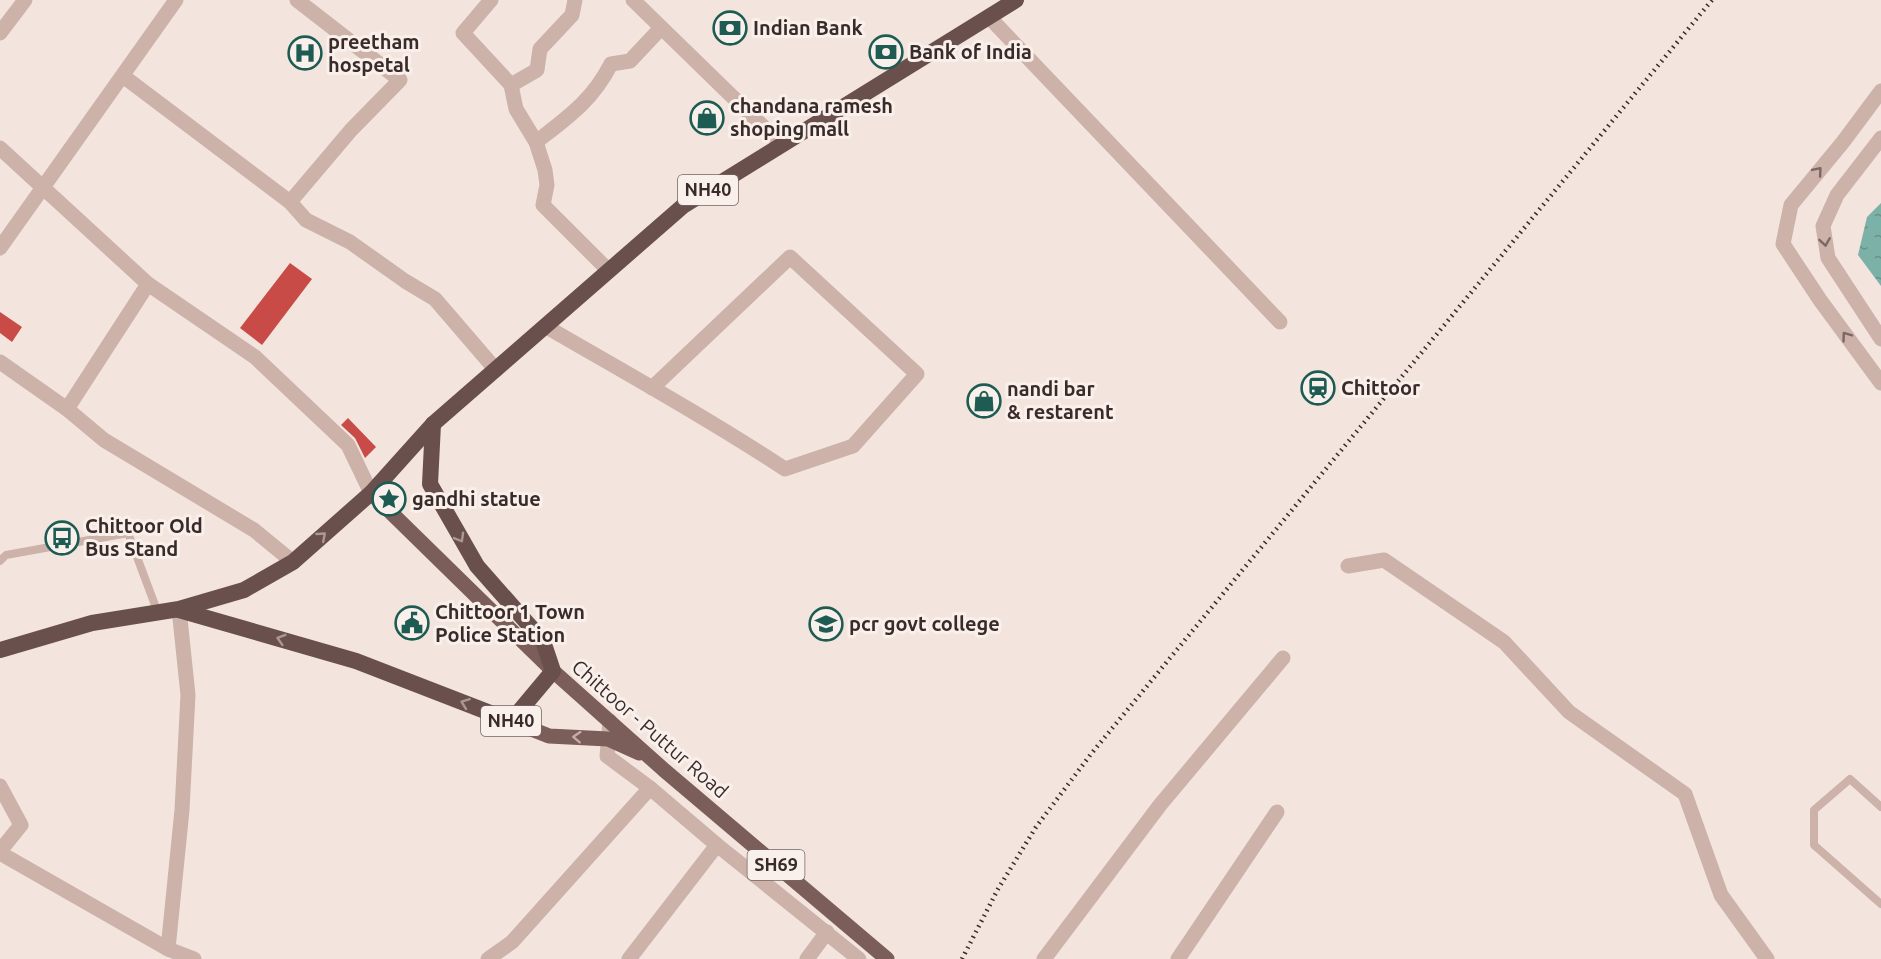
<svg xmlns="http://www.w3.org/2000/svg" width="1881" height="959" font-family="Ubuntu,sans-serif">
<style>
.water{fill:url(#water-ripples)}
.building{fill:#c84b47}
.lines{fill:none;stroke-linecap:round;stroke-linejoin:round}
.service{stroke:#ccb2a9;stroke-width:8}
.minor{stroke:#ccb2a9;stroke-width:15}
.tertiary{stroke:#ccb2a9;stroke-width:15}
.primary{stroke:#7b5e5a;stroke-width:15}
.trunk{stroke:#6a504d;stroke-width:16}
.rail{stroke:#392b29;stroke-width:4.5;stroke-dasharray:1.5 4.5;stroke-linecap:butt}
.oneway{stroke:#7b6863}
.oneway2{stroke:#ab9894}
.oneway3{stroke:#c1aeaa}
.labels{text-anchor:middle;stroke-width:6;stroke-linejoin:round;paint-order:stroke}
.shield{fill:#faf0eb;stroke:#736663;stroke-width:1.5}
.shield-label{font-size:18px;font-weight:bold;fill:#392b29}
.poi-label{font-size:20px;font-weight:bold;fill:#392b29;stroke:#faf0eb;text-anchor:start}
.street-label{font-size:20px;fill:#392b29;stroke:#faf0eb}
</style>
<defs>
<pattern id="water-ripples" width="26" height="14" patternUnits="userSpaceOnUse" patternTransform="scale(1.5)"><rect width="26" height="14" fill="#7cb1a8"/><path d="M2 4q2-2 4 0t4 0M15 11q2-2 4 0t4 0" fill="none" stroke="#679089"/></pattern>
</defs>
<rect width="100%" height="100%" fill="#f3e5de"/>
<path class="water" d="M1881 203V286L1858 255 1867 217Z"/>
<g class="building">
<path d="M290 263 312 279 262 345 240 328Z"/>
<path d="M0 312 22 327 12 342 0 333Z"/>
<path d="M348 418 376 447 365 458 355 438 341 425Z"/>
</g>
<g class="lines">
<g class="service">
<path d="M0 561 6 555 128 533 158 613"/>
<path d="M1881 807 1850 779 1814 810V845L1881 904"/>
</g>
<g class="minor">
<path d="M297 0 400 80 351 130 290 202 306 220 350 242 405 281 435 299 496 370"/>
<path d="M491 0 463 33 511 85 516 109 536 142 545 170 547 185 543 205 609 271"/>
<path d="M989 17 1280 322"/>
<path d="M0 33 25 0"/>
<path d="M123 76 290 202"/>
<path d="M511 85 537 70 540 49 572 15 575 0"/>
<path d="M1881 91 1843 142 1791 205 1783 244 1820 300 1881 383"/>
<path d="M1881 138 1837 195 1823 226 1828 258 1881 339"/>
<path d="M536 142C568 117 592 101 611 64L630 61 661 28"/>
<path d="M545 326C626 373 707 418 785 469L853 446 917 374 790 257 652 388"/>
<path d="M1348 566 1384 560 1504 642 1569 712 1685 794 1721 895 1767 959"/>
<path d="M179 609 188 695 182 810 168 949 194 959"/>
<path d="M0 786 21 825 0 851"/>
<path d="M650 788 717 845 859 959"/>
<path d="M0 853 168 949"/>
<path d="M488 959 512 942 650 788 607 756 610 721"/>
<path d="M629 959 717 845"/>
<path d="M807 959 827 932"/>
<path d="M1044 959 1160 805 1283 658"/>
<path d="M1178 959 1277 812"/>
</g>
<g class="tertiary">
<path d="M633 0 782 145"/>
<path d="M0 148 148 284 255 357 348 445 371 493"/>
<path d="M0 248 176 0"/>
<path d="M0 362 67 409 148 284"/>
<path d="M67 409 104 440 254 530 293 562"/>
</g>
<g class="primary">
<path d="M371 493 553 671 664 770 887 959"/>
<path d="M511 721 549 736 608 739 639 753"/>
</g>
<g class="trunk">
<path d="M179 610 356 661 511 721 553 671 543 641 477 566 430 484 433 424"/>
<path d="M0 650 92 623 179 609 244 590 293 562 371 493 433 424 683 206 1016 0"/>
</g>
<path class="rail" d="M962 959 998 889 1036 827 1091 754 1712 0"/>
</g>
<defs><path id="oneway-chevron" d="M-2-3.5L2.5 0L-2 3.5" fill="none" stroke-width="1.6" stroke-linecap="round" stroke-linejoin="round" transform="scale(1.5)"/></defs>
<g class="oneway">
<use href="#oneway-chevron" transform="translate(1818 171) rotate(-50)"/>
<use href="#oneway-chevron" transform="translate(1825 242) rotate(81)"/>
<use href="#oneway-chevron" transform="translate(1846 336) rotate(-126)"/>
</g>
<g class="oneway2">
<use href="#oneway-chevron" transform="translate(322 536) rotate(-41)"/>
<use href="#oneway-chevron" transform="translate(460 538) rotate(60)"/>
<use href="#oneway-chevron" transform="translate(281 639) rotate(-163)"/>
<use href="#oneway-chevron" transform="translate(465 703) rotate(-159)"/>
</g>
<use class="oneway3" href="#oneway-chevron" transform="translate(577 737) rotate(-177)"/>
<defs>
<symbol id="bank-ring" viewBox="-11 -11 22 22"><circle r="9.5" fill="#faf0eb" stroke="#1d5b53" stroke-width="1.5"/><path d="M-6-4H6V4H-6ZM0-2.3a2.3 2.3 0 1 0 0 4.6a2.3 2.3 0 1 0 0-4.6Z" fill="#1d5b53"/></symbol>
<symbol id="hospital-ring" viewBox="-11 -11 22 22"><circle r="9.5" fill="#faf0eb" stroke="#1d5b53" stroke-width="1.5"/><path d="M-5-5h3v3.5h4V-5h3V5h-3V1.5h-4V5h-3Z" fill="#1d5b53"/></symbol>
<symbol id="shop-ring" viewBox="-11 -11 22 22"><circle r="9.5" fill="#faf0eb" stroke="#1d5b53" stroke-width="1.5"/><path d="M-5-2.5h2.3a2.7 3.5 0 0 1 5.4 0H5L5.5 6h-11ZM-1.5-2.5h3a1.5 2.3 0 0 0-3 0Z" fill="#1d5b53"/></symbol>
<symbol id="station-ring" viewBox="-11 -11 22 22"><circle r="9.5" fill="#faf0eb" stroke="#1d5b53" stroke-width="1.5"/><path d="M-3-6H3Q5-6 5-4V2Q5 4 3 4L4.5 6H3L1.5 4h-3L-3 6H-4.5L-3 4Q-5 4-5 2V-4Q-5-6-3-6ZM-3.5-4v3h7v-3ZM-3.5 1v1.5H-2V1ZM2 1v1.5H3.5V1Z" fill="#1d5b53"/></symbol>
<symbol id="sight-ring" viewBox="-11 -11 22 22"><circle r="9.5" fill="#faf0eb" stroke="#1d5b53" stroke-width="1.5"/><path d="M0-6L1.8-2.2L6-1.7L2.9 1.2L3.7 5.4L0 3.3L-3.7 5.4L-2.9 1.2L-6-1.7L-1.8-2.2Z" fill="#1d5b53"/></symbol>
<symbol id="bus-ring" viewBox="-11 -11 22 22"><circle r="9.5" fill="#faf0eb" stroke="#1d5b53" stroke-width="1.5"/><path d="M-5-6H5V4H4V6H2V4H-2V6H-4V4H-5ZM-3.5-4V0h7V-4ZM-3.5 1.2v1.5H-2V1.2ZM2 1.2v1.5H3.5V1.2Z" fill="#1d5b53"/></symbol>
<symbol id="civic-ring" viewBox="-11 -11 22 22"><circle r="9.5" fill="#faf0eb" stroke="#1d5b53" stroke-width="1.5"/><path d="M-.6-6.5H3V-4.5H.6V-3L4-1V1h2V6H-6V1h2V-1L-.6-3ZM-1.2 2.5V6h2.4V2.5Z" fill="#1d5b53"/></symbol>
<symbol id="university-ring" viewBox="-11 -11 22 22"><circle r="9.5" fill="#faf0eb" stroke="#1d5b53" stroke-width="1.5"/><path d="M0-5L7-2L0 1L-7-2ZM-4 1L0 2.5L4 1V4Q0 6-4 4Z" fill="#1d5b53"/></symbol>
</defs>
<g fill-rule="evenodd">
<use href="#bank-ring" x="711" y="9" width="38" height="38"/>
<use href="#bank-ring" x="867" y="33" width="38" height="38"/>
<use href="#hospital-ring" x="286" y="34" width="38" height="38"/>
<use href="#shop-ring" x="688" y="99" width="38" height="38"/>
<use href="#station-ring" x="1299" y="369" width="38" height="38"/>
<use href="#shop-ring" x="965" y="382" width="38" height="38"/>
<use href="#sight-ring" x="370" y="480" width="38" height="38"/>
<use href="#bus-ring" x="43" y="519" width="38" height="38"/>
<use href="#civic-ring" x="393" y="604" width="38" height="38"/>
<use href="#university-ring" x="807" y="605" width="38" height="38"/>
</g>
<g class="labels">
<g class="shield">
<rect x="678" y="175" width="60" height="30" rx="4.5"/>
<rect x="481" y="706" width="60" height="30" rx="4.5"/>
<rect x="747.5" y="850" width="57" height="30" rx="4.5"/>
</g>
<g class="shield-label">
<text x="708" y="196">NH40</text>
<text x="511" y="727">NH40</text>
<text x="776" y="871">SH69</text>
</g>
<g class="poi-label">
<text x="753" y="35">Indian Bank</text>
<text x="328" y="49">preetham<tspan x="328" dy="23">hospetal</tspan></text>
<text x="909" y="59">Bank of India</text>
<text x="730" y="113">chandana ramesh<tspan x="730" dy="23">shoping mall</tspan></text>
<text x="1341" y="395">Chittoor</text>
<text x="1007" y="396">nandi bar<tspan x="1007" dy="23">&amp; restarent</tspan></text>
<text x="412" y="506">gandhi statue</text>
<text x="85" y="533">Chittoor Old<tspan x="85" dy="23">Bus Stand</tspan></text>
<text x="435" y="619">Chittoor 1 Town<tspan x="435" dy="23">Police Station</tspan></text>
<text x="849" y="631">pcr govt college</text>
</g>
<g class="street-label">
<text transform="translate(650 729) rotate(41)" y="7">Chittoor - Puttur Road</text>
</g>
</g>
</svg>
